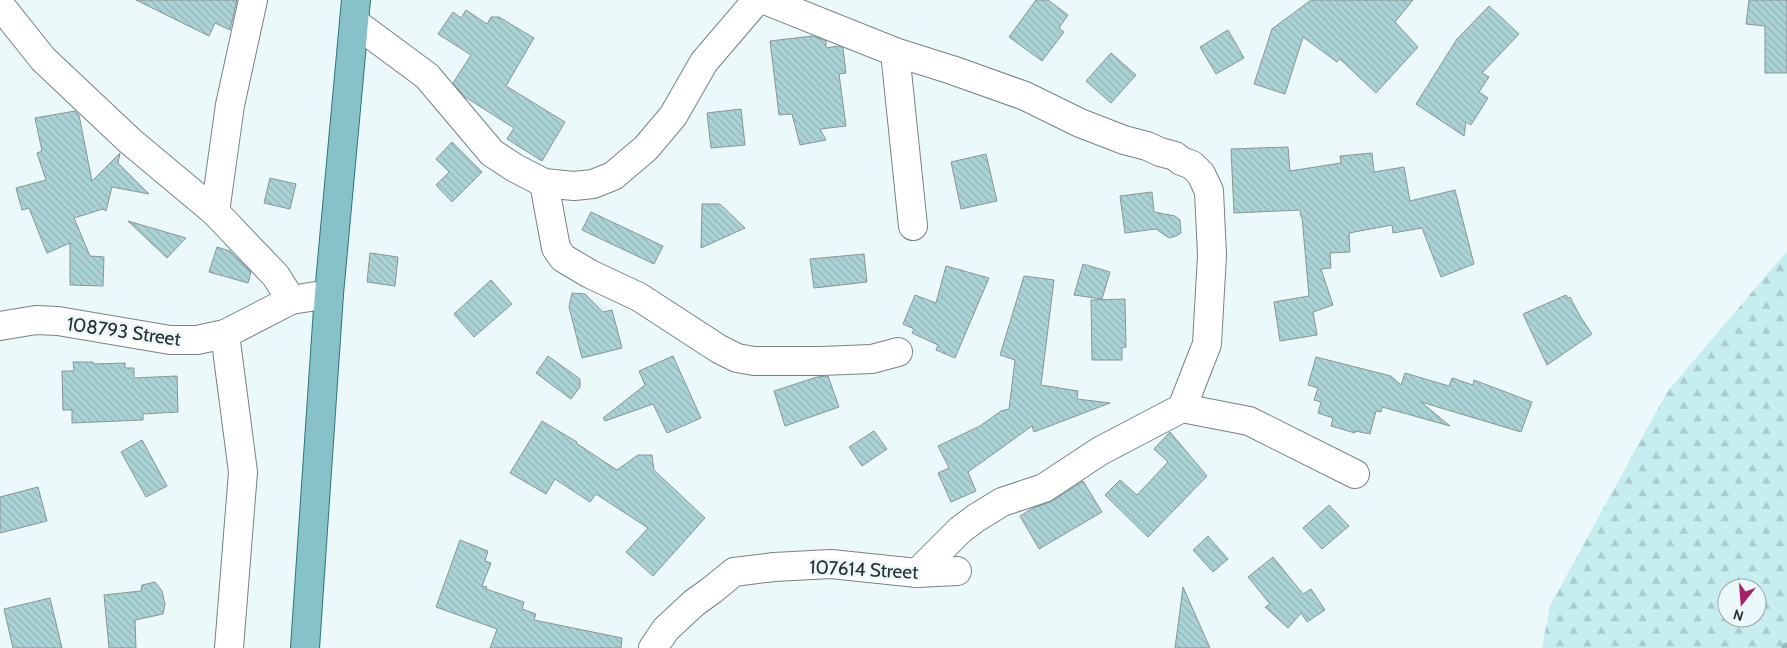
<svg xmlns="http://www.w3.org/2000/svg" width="1787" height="648" font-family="Cabin,sans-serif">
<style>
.forest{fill:url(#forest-firs);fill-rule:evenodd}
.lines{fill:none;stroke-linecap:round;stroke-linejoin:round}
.stream{stroke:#92b9bc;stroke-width:9}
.building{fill:url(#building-back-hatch);stroke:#899596}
.minor-casing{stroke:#768384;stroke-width:30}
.major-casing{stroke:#327479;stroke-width:30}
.minor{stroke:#fff;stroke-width:28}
.major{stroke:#86c2c7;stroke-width:28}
.labels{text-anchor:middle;stroke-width:5;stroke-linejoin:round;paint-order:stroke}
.street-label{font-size:19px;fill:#2a2f2f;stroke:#ebf9fa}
</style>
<defs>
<pattern id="forest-firs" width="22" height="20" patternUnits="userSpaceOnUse" patternTransform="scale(1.25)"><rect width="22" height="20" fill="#c6eef1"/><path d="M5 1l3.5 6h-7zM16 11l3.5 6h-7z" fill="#aacccf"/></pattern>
<pattern id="building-back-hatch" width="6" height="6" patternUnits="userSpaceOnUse" patternTransform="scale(1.25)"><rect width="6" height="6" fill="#aad3d6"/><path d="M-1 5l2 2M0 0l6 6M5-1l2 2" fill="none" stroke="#92b5b8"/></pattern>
</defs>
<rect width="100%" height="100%" fill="#ebf9fa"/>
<path class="forest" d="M1787 251V648H1542L1550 606 1667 392ZM1727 588H1757V618H1727Z"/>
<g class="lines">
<path class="stream" d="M1786 648 1787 647"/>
</g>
<g class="building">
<path d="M136 0H237L230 30 215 23 209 36Z"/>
<path d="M1036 0H1048L1068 15 1059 28 1064 32 1042 61 1009 37Z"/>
<path d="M1311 0H1413L1395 22 1418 47 1376 93 1340 59 1337 62 1303 37 1285 94 1254 84 1272 29Z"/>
<path d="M1749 0H1787V73H1765V26L1746 24Z"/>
<path d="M1489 6 1519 34 1482 73 1489 77 1479 92 1488 98 1471 125 1466 122 1464 136 1416 104 1457 39Z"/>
<path d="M466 10 487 24 491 17H499L534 38 506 86 565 122 542 161 507 139 514 128 465 97 453 83 471 55 438 34 453 12 461 18Z"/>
<path d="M1228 30 1244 58 1216 74 1200 47Z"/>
<path d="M813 36 826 41V48L838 46 843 48 846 73 839 74 846 126 820 129 826 140 800 145 792 114 779 115 770 41Z"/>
<path d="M1111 53 1136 75 1111 103 1086 81Z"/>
<path d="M741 109 745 145 711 148 707 113Z"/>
<path d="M75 111 79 115 92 181 120 153 118 163 149 194 112 187 106 211 103 209 74 218 90 256 104 257 103 286 70 285V243L47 253 29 208 22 210 16 188 46 180 37 153 42 151 35 118Z"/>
<path d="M452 142 482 172 452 202 436 185 449 172 436 159Z"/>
<path d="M1288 147 1290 171 1341 163 1340 156 1372 153 1374 172 1404 167 1410 201 1455 190 1474 264 1441 277 1422 228 1393 233 1392 225 1349 233 1350 252 1330 253 1331 268 1321 269 1333 305 1313 312 1317 335 1280 341 1274 302 1309 296 1302 217H1301L1300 210 1234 213 1231 149Z"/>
<path d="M986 154 997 201 961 209 951 162Z"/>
<path d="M270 178 296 184 290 209 264 203Z"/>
<path d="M1152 192 1154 212 1175 216 1180 220 1181 233 1176 236 1169 238 1156 229 1125 233 1120 196Z"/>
<path d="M702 204H720L745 228 701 248Z"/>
<path d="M591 212 663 246 654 264 582 230Z"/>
<path d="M128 221 186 238 167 258Z"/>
<path d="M217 247 230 251 251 272 248 283 209 272Z"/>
<path d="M370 253 398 257 395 286 367 282Z"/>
<path d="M864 254 867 282 814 288 810 259Z"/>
<path d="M1083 264 1110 272 1102 299 1074 295Z"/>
<path d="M946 266 989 278 955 358 936 350 938 345 912 333 914 329 903 324 915 295 936 303Z"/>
<path d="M1024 276 1054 280 1041 385 1078 391 1077 399 1110 403 1034 432 1032 426 968 472 976 491 951 502 938 473 949 468 938 446 980 426 1001 411 1009 409 1015 360 1000 355Z"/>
<path d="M491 280 512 304 474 337 454 314Z"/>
<path d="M572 293 585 294 603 312 612 310 622 348 582 358 569 307Z"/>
<path d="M1566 295 1568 298 1570 297 1580 316 1592 334 1547 365 1523 314Z"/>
<path d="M1125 299 1126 347 1122 348V360H1092L1091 300Z"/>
<path d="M548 356 580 379V387L571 399 536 373Z"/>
<path d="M673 356 701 418 667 433 653 404 605 421 603 418 645 385 639 371Z"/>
<path d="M1316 357 1391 376 1401 385 1405 373 1449 386 1452 378 1473 385 1474 380 1532 402 1521 432 1421 402 1450 426 1382 407 1381 412 1376 411 1370 434 1355 431V433L1331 426 1333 418 1318 413 1321 402 1314 400 1318 388 1308 385Z"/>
<path d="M73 362H93L94 364 125 363V368H134V378L177 376 178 412 143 414V420L72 423V410H63L62 371H74Z"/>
<path d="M828 376 839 407 785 426 774 391 817 377Z"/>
<path d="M542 421 577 442 576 443 617 470 638 455H652L654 470 705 518 653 576 626 552 648 528 596 494 590 502 555 479 546 494 510 473Z"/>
<path d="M874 431 887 449 862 466 849 447Z"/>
<path d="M1170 432 1207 476 1148 537 1105 495 1120 480 1137 495 1168 462 1154 449Z"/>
<path d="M142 440 167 486 146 497 121 452Z"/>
<path d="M1083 481 1102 512 1039 549 1020 516 1033 508 1052 501Z"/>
<path d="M38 487 47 521 0 533V497Z"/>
<path d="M1329 505 1349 526 1322 549 1303 528Z"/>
<path d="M1208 536 1228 559 1213 572 1193 550Z"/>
<path d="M460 540 488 551 485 561 491 563 482 586 487 587 486 589 524 602 522 609 536 614 534 620 622 638 621 648H490L497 629 436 607Z"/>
<path d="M1273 557 1303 594 1311 589 1325 610 1307 622 1301 613 1288 628 1265 607 1270 604 1248 577Z"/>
<path d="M155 582 162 591 165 604 163 614 135 620 136 648H109L104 595 141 591 142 585Z"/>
<path d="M1183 587 1210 648H1175Z"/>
<path d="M50 598 62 648H13L4 609Z"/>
</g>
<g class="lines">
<defs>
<g id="minor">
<path d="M765 0 895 52 952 70 1025 96 1080 123 1124 140 1147 146 1160 152 1175 156 1181 161 1192 165 1201 174 1209 191 1212 255 1207 344 1182 408"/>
<path d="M0 5 43 59 130 141 215 212 276 276 291 300"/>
<path d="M354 22 427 76 492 153 515 168 544 183 574 186 593 184 613 176 646 148 673 116 704 62 757 0"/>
<path d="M895 52 913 226"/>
<path d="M544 183 556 248 563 258 590 274 639 297 719 349 737 358 754 361H821L872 359 898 352"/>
<path d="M215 212 230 105 253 0"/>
<path d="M0 326 36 320 58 321 170 340H197L225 334 291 300 329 294"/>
<path d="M225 334 243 472 229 648"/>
<path d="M917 573 960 530 976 518 1002 502 1044 488 1100 451 1182 408 1249 421 1355 474"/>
<path d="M653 648 666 629 694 603 712 590 734 572 774 567 831 564 917 573 957 571"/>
</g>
<path id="major" d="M305 648 329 294 356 0"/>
</defs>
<use href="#minor" class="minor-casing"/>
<use href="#major" class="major-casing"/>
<use href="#minor" class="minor"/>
<use href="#major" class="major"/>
</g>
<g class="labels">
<g class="street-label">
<text transform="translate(124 331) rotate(8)" y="7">108793 Street</text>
<text transform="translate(864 569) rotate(3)" y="7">107614 Street</text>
</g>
</g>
<g transform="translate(1742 603) rotate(197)"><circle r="24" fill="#ebf9fa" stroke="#9ea8a9"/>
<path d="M0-4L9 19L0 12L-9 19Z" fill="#a6206a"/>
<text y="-8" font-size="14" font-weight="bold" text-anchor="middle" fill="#2a2f2f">N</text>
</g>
</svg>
